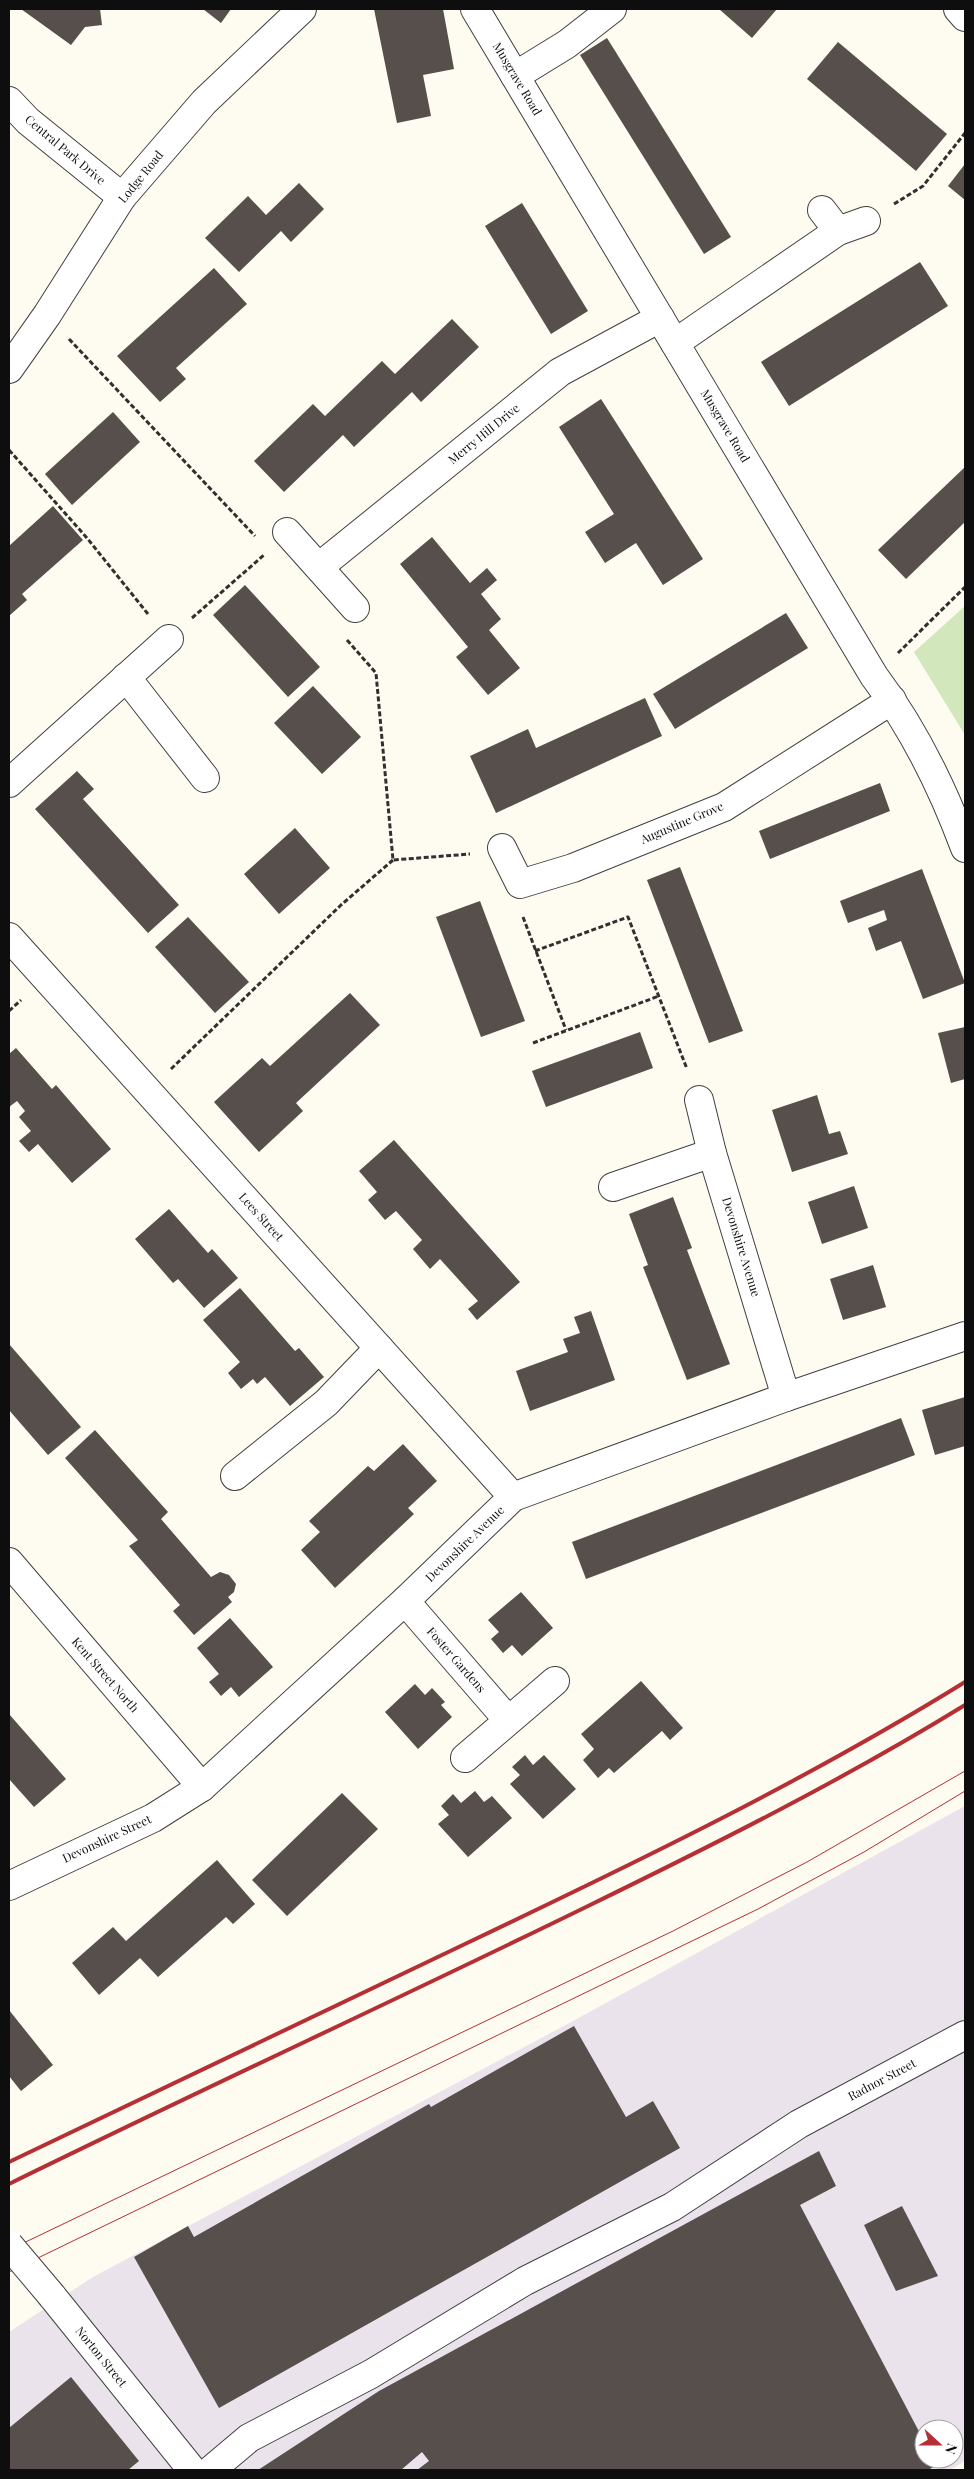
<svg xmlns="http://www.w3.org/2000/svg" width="974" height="2479" font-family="'Playfair Display',serif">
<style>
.industrial{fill:#ebe3ec;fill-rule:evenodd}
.green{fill:#d2e7bc}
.building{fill:#564f4b}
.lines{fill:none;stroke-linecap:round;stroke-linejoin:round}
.minor-casing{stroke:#414141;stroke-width:30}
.path{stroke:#303030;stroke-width:3;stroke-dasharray:5 2.5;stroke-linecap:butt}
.minor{stroke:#fff;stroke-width:28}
.tram{stroke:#b52f34;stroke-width:1}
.rail{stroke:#b52f34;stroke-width:4}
.minor-bridge-casing{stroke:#414141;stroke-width:30;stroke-linecap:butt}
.minor-bridge{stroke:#fff;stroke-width:28}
.labels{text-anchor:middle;stroke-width:5;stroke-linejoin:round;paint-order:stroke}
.street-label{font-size:12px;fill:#0e0e0e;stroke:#fff}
</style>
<rect width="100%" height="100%" fill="#fefbf0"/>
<path class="industrial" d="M965 1806V2461L950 2470H9V2332L93 2277 573 2021ZM924 2429H954V2459H924Z"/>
<path class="green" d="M965 606V735L914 652Z"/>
<g class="building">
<path d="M21 9H100L102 25 85 27 71 45Z"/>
<path d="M203 9H231L221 23Z"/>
<path d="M374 9H443L454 69 423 75 431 116 397 123Z"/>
<path d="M719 9H777L752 38Z"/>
<path d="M607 38 731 237 704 254 580 55Z"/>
<path d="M838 42 947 134 916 171 807 79Z"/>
<path d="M965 164V200L948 186Z"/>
<path d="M299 183 324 209 291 242 281 231 239 272 205 238 248 196 266 215Z"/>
<path d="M522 203 588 311 551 334 485 226Z"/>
<path d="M920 262 948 306 789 406 761 362Z"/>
<path d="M214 268 247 304 176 368 186 379 160 402 117 356Z"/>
<path d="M452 319 479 347 421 402 412 392 354 447 343 435 284 492 254 461 313 404 325 416 382 361 395 374Z"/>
<path d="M601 399 703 559 663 585 636 543 605 563 585 532 614 514 559 427Z"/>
<path d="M113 412 140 442 72 505 45 474Z"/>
<path d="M965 467V522L906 579 878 550Z"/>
<path d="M53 506 83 540 22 594 27 600 9 616V546Z"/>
<path d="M432 537 470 583 487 568 497 580 481 594 501 619 489 630 520 668 488 695 456 657 468 647 400 564Z"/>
<path d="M245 585 320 667 288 697 213 615Z"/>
<path d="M786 613 808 648 675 729 653 694Z"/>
<path d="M313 686 361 737 322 774 274 723Z"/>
<path d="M645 698 662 736 496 813 470 756 528 729 536 748Z"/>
<path d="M77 771 94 789 83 799 179 905 148 933 35 809Z"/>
<path d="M880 783 890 811 770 859 759 831Z"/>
<path d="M295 828 330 868 279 914 244 874Z"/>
<path d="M680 867 743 1031 709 1043 647 880Z"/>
<path d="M922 869 965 983 923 999 901 941 876 951 868 928 887 920 884 910 848 923 840 901Z"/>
<path d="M480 901 525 1021 481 1037 436 917Z"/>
<path d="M188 917 249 982 215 1013 155 947Z"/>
<path d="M350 993 380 1025 296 1103 303 1111 259 1152 214 1102 262 1058 270 1066Z"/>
<path d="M965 1027V1079L951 1083 938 1033Z"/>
<path d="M640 1032 653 1068 546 1107 532 1071Z"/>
<path d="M16 1048 52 1089 56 1085 111 1149 72 1183 38 1144 29 1152 19 1141 31 1131 19 1117 25 1111 17 1101 9 1107V1054Z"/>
<path d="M817 1095 829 1134 840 1131 848 1154 792 1172 772 1110Z"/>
<path d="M394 1140 520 1282 477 1320 468 1309 478 1301 440 1259 430 1269 413 1249 422 1240 396 1211 385 1220 368 1200 377 1192 359 1171Z"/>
<path d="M854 1186 868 1228 822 1244 808 1202Z"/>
<path d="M673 1197 692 1248 687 1250 730 1364 687 1380 643 1267 648 1265 629 1214Z"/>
<path d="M169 1209 208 1253 212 1249 238 1278 204 1308 178 1279 173 1283 135 1239Z"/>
<path d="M873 1265 886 1307 843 1320 830 1279Z"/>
<path d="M240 1288 295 1351 299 1348 324 1377 290 1406 265 1377 257 1384 253 1379 241 1389 228 1373 240 1362 203 1320Z"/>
<path d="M591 1311 615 1380 530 1411 516 1371 568 1352 563 1339 580 1333 574 1317Z"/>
<path d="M9 1344 81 1427 48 1455 9 1410Z"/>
<path d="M965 1397V1446L935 1455 922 1410Z"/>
<path d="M901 1418 915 1455 586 1579 572 1542Z"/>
<path d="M95 1430 168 1512 161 1519 211 1577 220 1572 229 1575 236 1584 234 1592 228 1597 232 1602 194 1635 173 1611 180 1605 129 1546 138 1540 65 1458Z"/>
<path d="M403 1444 437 1481 408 1508 414 1514 335 1588 301 1550 320 1532 309 1521 368 1466 374 1471Z"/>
<path d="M521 1592 553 1628 522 1656 512 1645 503 1653 491 1639 499 1632 488 1620Z"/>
<path d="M230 1618 273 1667 239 1697 231 1687 221 1696 209 1682 219 1674 197 1648Z"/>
<path d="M641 1681 683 1728 670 1740 662 1731 614 1773 609 1768 598 1778 583 1760 594 1749 581 1734Z"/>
<path d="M415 1684 425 1695 432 1688 445 1702 441 1705 452 1717 418 1749 385 1712Z"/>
<path d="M9 1714 66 1779 34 1807 9 1779Z"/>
<path d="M525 1755 533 1765 544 1755 576 1789 543 1819 510 1784 520 1775 512 1767Z"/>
<path d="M475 1791 484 1802 492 1796 512 1818 468 1857 438 1824 449 1815 441 1806 453 1794 461 1803Z"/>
<path d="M342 1793 378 1829 287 1916 252 1880Z"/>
<path d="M217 1860 255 1904 233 1924 226 1917 158 1977 140 1958 99 1995 72 1963 113 1927 126 1941Z"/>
<path d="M9 2010 53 2065 21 2091 9 2076Z"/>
<path d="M574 2026 626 2117 653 2101 680 2148 219 2408 134 2257 188 2226 194 2237 429 2104 431 2107Z"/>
<path d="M819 2151 836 2186 800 2205 924 2441V2459H934L937 2465 928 2470H417L429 2461 422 2452 401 2470H258L379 2391Z"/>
<path d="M902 2206 938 2276 896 2291 864 2225Z"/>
<path d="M71 2377 139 2461 128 2470H9V2428Z"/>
</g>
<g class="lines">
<defs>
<g id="minor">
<path d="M475 9 874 676C914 729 942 786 965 848"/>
<path d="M958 9 965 17"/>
<path d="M515 76 567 44 612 9"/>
<path d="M9 101 28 121 122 197"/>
<path d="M822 210 838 231"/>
<path d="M675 343 838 231 866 221"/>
<path d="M9 369 47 315 122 197 204 102 302 9"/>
<path d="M287 532 355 608"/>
<path d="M319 567 560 372 660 318"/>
<path d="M126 677 205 778"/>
<path d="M9 783 169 639"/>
<path d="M502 848 520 884 573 868 724 807 892 700"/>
<path d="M9 937 513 1497"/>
<path d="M699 1100 712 1153 786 1397"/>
<path d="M613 1187 712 1153"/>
<path d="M235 1476 326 1403 379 1348"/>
<path d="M9 1562 202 1787"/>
<path d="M405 1601 508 1720"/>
<path d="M465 1758 555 1681"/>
<path d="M9 1886 153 1818 202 1787 405 1601 513 1497 786 1397 965 1336"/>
<path d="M52 2296 192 2470"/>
<path d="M211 2470 249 2438 371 2374 525 2281 672 2207 799 2124 965 2035"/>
</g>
</defs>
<use href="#minor" class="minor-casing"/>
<g class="path">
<path d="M894 204 923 186 965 133"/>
<path d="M69 339 255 536"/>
<path d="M9 450 87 538 148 614"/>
<path d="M192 618 264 555"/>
<path d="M347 640 376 673 393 860 470 854"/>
<path d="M898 653 965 587"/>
<path d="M523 917 566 1030"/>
<path d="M535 951 628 917 687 1069"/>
<path d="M9 1011 21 1000"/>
<path d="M533 1043 659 996"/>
<path d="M171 1069 341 905 393 860"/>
</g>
<use href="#minor" class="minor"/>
<g class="tram">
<path d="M9 2250 673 1931 807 1862 965 1771"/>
<path d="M9 2272 758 1909 864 1852 965 1791"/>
</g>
<g class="rail">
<path d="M9 2162C161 2090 313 2017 465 1944 635 1863 805 1781 965 1682"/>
<path d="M9 2184C200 2090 394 2001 586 1907 715 1844 843 1780 965 1705"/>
</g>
<defs>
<path id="minor-bridge" d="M9 2245 52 2296"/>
</defs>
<use href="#minor-bridge" class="minor-bridge-casing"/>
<use href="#minor-bridge" class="minor-bridge"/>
</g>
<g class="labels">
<g class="street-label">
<text transform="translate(517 79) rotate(59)" y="4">Musgrave Road</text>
<text transform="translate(65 150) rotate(40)" y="4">Central Park Drive</text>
<text transform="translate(141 177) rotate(-51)" y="4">Lodge Road</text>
<text transform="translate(725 426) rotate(59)" y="4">Musgrave Road</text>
<text transform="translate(484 434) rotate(-39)" y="4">Merry Hill Drive</text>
<text transform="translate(682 823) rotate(-23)" y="4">Augustine Grove</text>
<text transform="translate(261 1217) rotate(48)" y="4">Lees Street</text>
<text transform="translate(741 1247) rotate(73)" y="4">Devonshire Avenue</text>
<text transform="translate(465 1544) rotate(-44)" y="4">Devonshire Avenue</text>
<text transform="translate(456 1660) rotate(49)" y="4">Foster Gardens</text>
<text transform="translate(105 1675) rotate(49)" y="4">Kent Street North</text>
<text transform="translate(107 1839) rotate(-25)" y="4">Devonshire Street</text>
<text transform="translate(882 2080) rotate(-28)" y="4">Radnor Street</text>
<text transform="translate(101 2357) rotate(51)" y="4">Norton Street</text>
</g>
</g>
<rect width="974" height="2479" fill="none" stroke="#0e0e0e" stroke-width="20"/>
<g transform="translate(939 2444) rotate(111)"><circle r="24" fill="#ffffff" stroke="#9f9f9f"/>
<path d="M0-4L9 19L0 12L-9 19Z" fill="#b52f34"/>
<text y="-8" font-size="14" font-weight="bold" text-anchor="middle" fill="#0e0e0e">N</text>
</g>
</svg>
